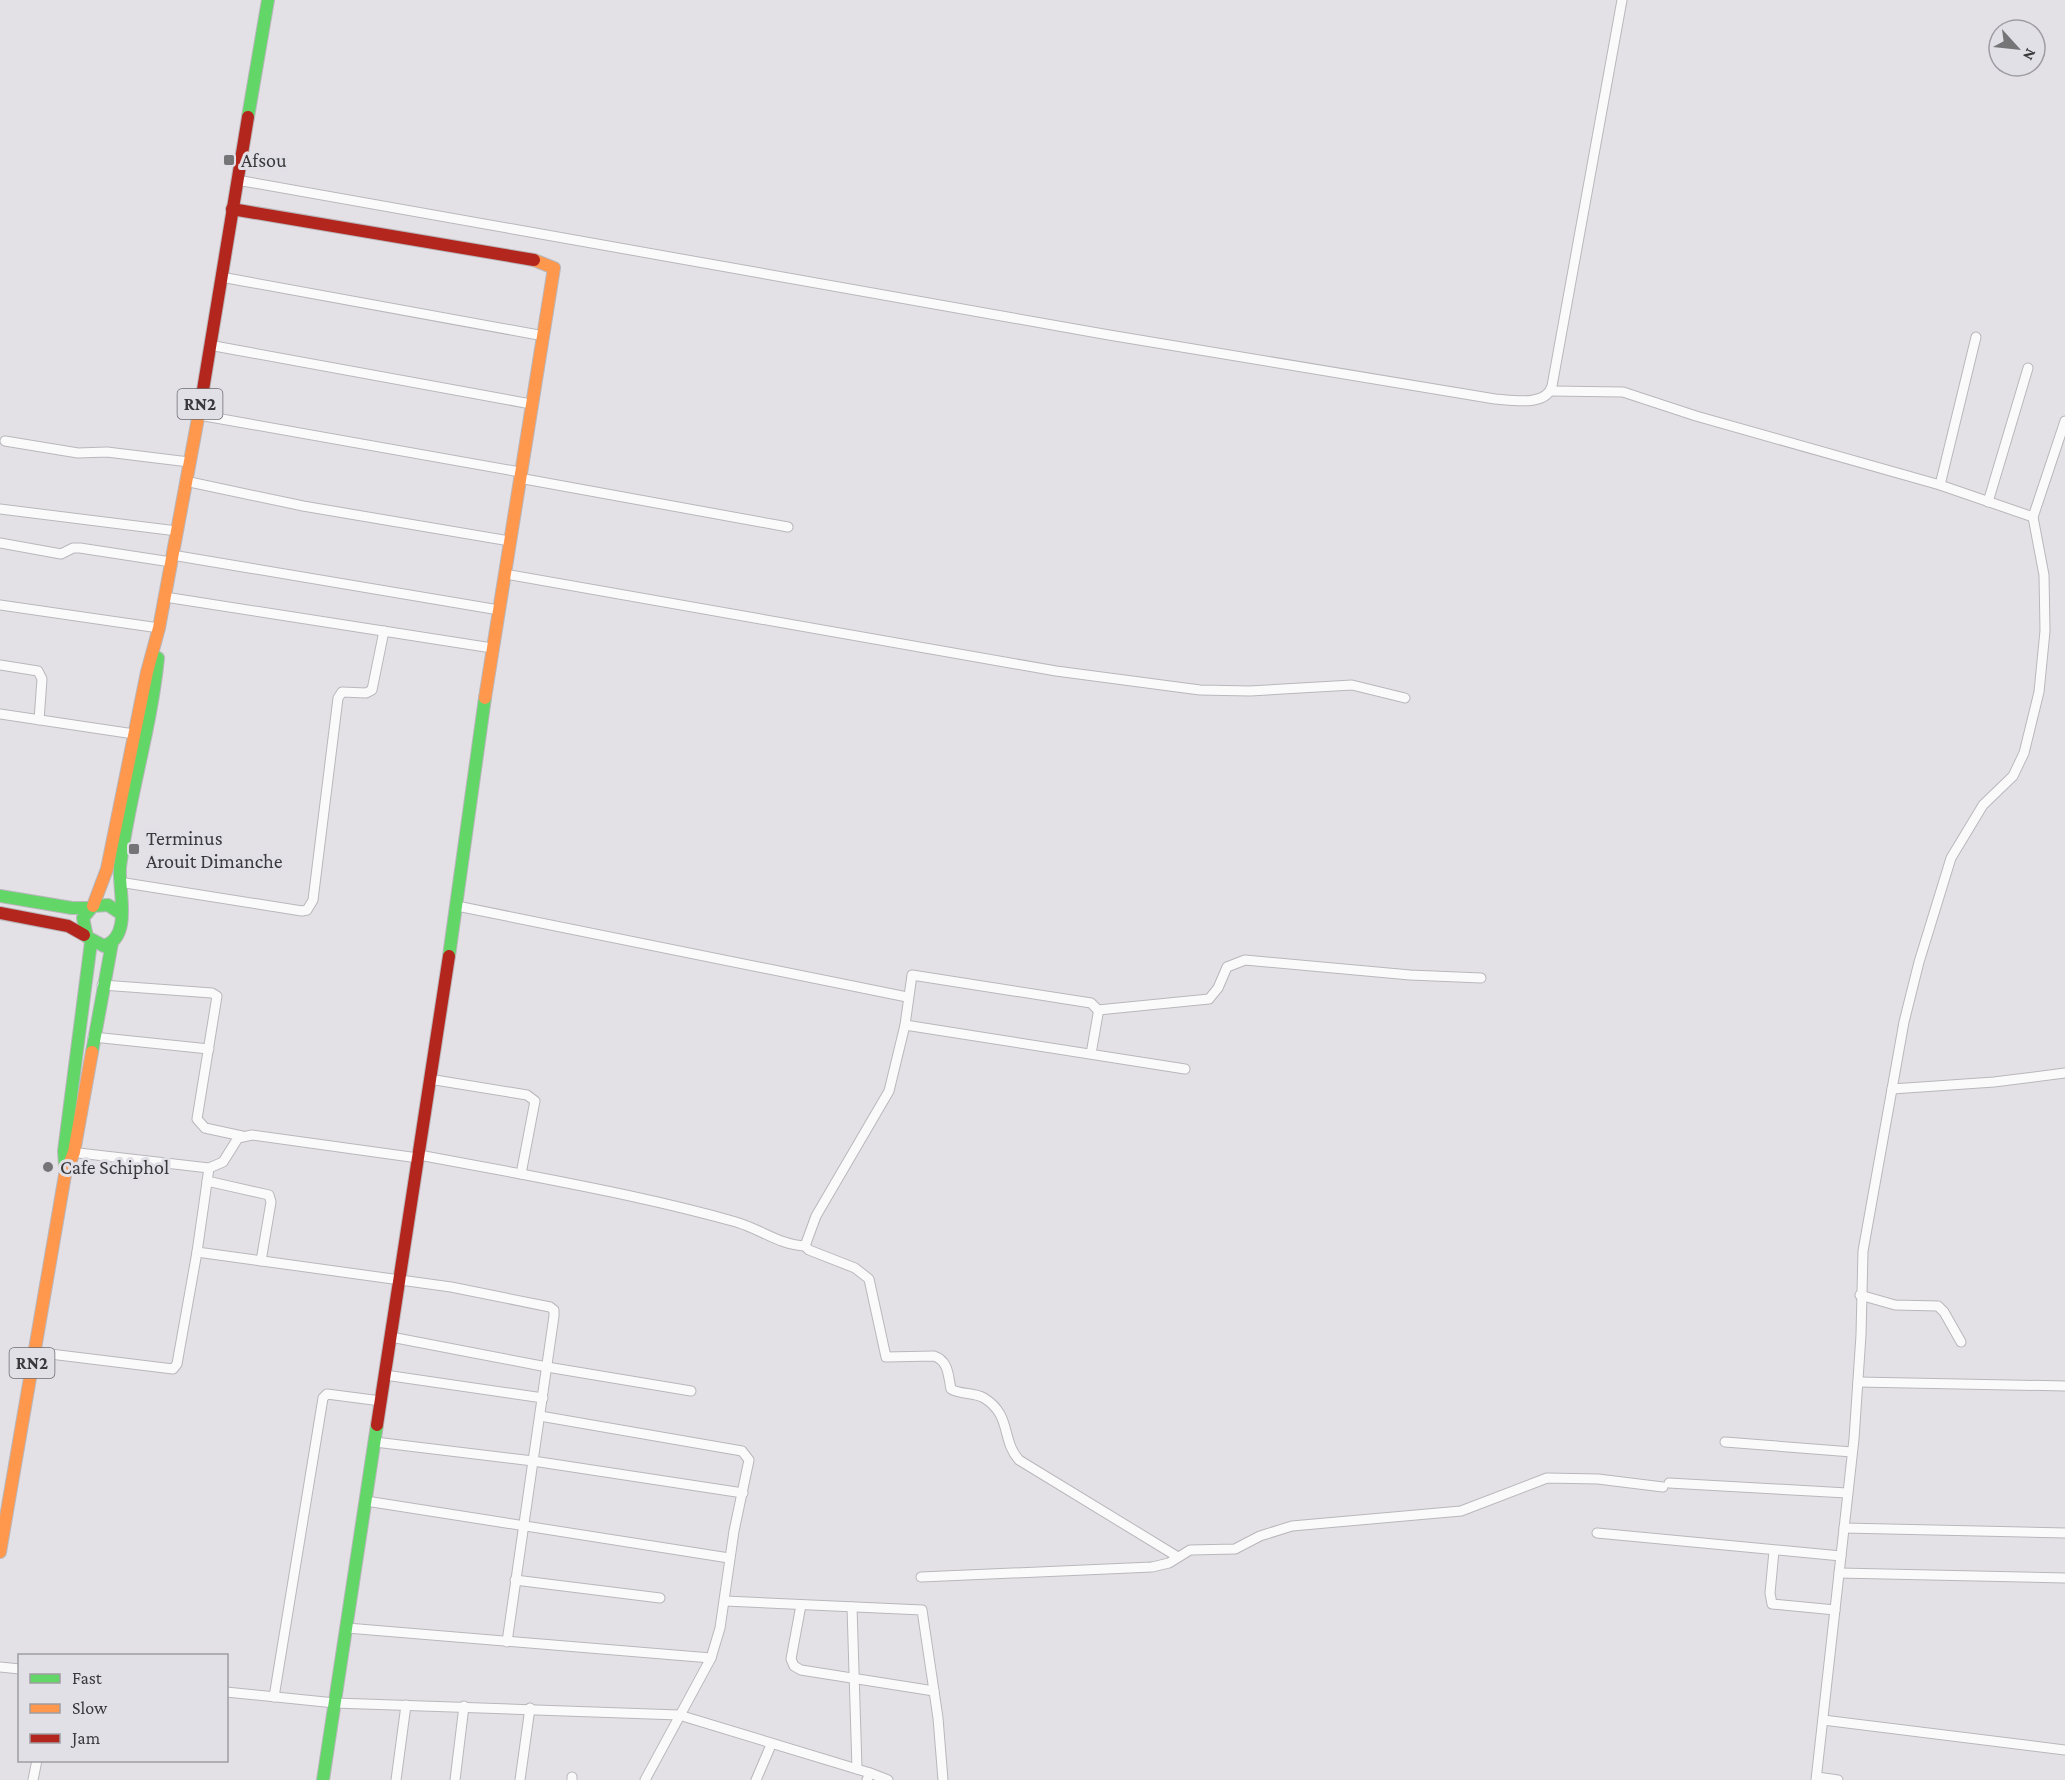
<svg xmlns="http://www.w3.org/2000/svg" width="2065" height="1780" font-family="'Crimson Pro',serif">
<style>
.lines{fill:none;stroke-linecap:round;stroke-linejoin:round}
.street-casing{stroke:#b9b7bb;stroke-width:11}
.fast-casing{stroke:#b9b7bb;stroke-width:14}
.slow-casing{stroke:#b9b7bb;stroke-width:14}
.jam-casing{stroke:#b9b7bb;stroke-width:14}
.street{stroke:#fbfafb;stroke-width:9}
.fast{stroke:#63d668;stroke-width:12}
.slow{stroke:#ff974d;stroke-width:12}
.jam{stroke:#b3261e;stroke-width:12}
.poi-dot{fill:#757477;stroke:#e2e0e7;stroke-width:2}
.labels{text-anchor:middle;stroke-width:6;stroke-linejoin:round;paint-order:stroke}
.shield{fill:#e2e0e7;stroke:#6c6b6f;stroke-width:1.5}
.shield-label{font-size:18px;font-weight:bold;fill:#3a393b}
.poi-label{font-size:20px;fill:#3a393b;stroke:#e2e0e7;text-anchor:start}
</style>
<rect width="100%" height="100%" fill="#e3e1e6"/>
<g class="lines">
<defs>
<g id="street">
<path d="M237 180 1109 335 1495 399C1512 400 1546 407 1552 386L1622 0"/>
<path d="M221 277 544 336"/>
<path d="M209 345 531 404"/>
<path d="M1551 391 1623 392 1696 416 1940 485 2033 517"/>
<path d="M199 415 520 472"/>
<path d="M5 441 78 453 107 452 189 462"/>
<path d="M519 478 788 527"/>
<path d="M185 481 303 506 510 541"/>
<path d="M1940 485 1976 337"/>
<path d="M1988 502 2028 368"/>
<path d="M0 509 177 531"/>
<path d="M0 543 61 554 73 548H80L171 562"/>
<path d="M172 555 499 610"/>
<path d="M505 574 1056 671 1200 690 1250 691 1352 685 1405 698"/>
<path d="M165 597 492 648"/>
<path d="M0 605 159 628"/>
<path d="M0 665 38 671 42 679 39 720"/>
<path d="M0 714 134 734"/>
<path d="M119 882 302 911 307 910 313 900 338 698 342 692 366 693 372 690 384 631"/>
<path d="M457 906 907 997"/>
<path d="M102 985 212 993 217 996 197 1119 205 1128 242 1136"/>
<path d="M1098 1010 1209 999 1218 988 1227 967 1245 960 1410 975 1481 978"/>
<path d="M905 1025 889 1091 816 1216 805 1246 809 1250 855 1268 869 1279 886 1357 934 1356C949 1361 948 1376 951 1389 961 1395 974 1392 984 1398 1012 1415 1001 1440 1019 1460L1178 1557"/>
<path d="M93 1037 209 1049"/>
<path d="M1091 1054 1098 1014V1010L1091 1003 912 975 905 1025 1185 1069"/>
<path d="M1892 1089 1994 1082 2065 1073"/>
<path d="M70 1152 209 1168 197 1252 451 1287 550 1307 554 1310V1316L533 1461 743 1493"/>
<path d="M419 1155 521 1174 534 1106 535 1101 527 1095 429 1079"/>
<path d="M209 1168 223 1162 238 1138 252 1135 418 1158"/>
<path d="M521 1174C594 1188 665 1202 736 1222 760 1229 780 1245 805 1246"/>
<path d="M207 1181 269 1195 271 1202 261 1261"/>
<path d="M1860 1295 1895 1305 1938 1306 1944 1312 1961 1342"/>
<path d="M391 1337 547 1367 691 1391"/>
<path d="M34 1352 173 1369 177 1364 197 1252"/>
<path d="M385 1375 543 1398"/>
<path d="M1858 1382 2065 1386"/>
<path d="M540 1416 742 1451 749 1460 734 1531 720 1628 711 1658 645 1780"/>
<path d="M375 1442 533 1461 507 1642"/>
<path d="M1725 1442 1852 1452"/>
<path d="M1669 1483 1847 1493"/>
<path d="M366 1501 729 1558"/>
<path d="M1844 1528 2065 1533"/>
<path d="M1597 1533 1841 1556"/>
<path d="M1774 1551 1770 1593 1772 1604 1835 1610"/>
<path d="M1839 1573 2065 1578"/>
<path d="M921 1577 1152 1567 1169 1563 1190 1550 1235 1549 1260 1536 1292 1526 1461 1511 1547 1478 1598 1479 1663 1487"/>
<path d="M515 1580 660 1598"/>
<path d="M725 1601 922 1610 938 1718 943 1780"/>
<path d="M801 1605 791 1659 794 1666 801 1670 934 1691"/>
<path d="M852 1607 857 1769"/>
<path d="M347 1628 711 1658"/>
<path d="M0 1667 20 1669"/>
<path d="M226 1692 335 1703 679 1715 870 1773 867 1780"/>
<path d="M274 1697 323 1398 327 1394 381 1401"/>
<path d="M1823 1720 2065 1750"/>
<path d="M870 1773 888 1780"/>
<path d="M1817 1777 1838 1780"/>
<path d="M33 1780 37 1760"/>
<path d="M396 1780 406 1705"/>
<path d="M455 1780 464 1706"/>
<path d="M520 1780 530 1708"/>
<path d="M572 1780V1777"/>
<path d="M756 1780 771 1745"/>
<path d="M1816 1780 1854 1439 1861 1335 1863 1251 1904 1022 1919 962 1951 858 1983 805 2013 776 2024 753 2039 692 2045 631 2044 575 2033 517 2065 421"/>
</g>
<g id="fast">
<path d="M248 117 268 0"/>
<path d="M0 896 72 908H89"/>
<path d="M120 913 108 905 93 906 83 918 87 937 104 946C133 937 118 890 120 867 129 796 151 729 158 658"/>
<path d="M449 956 485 698"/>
<path d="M92 1052 112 943"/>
<path d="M65 1166 64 1151 91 942"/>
<path d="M323 1780 377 1425"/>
</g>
<g id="slow">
<path d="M485 698 554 268 534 260"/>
<path d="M93 906 107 869 147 672 159 628 201 402"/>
<path d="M0 1552 65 1175 74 1152 92 1052"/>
</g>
<g id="jam">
<path d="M232 209 534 260"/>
<path d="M201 402 248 117"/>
<path d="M0 913 68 926 84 935"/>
<path d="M377 1425 449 956"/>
</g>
</defs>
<use href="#street" class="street-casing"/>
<use href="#fast" class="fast-casing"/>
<use href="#slow" class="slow-casing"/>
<use href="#jam" class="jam-casing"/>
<use href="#street" class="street"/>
<use href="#fast" class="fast"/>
<use href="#slow" class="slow"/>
<use href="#jam" class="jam"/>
</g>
<g class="poi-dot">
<rect x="223" y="154" width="12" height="12" rx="3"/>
<rect x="128" y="843" width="12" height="12" rx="3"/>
<circle cx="48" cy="1167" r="6"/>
</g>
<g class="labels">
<g class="shield">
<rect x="177.5" y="389" width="45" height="30" rx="4.5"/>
<rect x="9.5" y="1348" width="45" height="30" rx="4.5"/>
</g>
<g class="shield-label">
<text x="200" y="410">RN2</text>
<text x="32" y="1369">RN2</text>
</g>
<g class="poi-label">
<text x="241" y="167">Afsou</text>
<text x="146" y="845">Terminus<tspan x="146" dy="23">Arouit Dimanche</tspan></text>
<text x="60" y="1174">Cafe Schiphol</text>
</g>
</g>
<rect x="18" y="1654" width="210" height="108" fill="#e2e0e7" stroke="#9f9da2" stroke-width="1.5"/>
<rect x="30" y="1674" width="30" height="9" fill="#63d668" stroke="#9f9da2" stroke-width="1.5"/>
<text x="72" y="1684" font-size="18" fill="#3a393b">Fast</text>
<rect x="30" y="1704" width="30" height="9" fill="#ff974d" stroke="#9f9da2" stroke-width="1.5"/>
<text x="72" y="1714" font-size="18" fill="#3a393b">Slow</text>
<rect x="30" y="1734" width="30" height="9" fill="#b3261e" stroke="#9f9da2" stroke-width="1.5"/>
<text x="72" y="1744" font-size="18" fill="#3a393b">Jam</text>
<g transform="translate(2017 48) rotate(117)"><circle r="28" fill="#e2e0e7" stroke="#9f9da2" stroke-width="1.5"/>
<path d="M0-4.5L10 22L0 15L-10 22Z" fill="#757477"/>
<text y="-9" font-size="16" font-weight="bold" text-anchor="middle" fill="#3a393b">N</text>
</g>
</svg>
